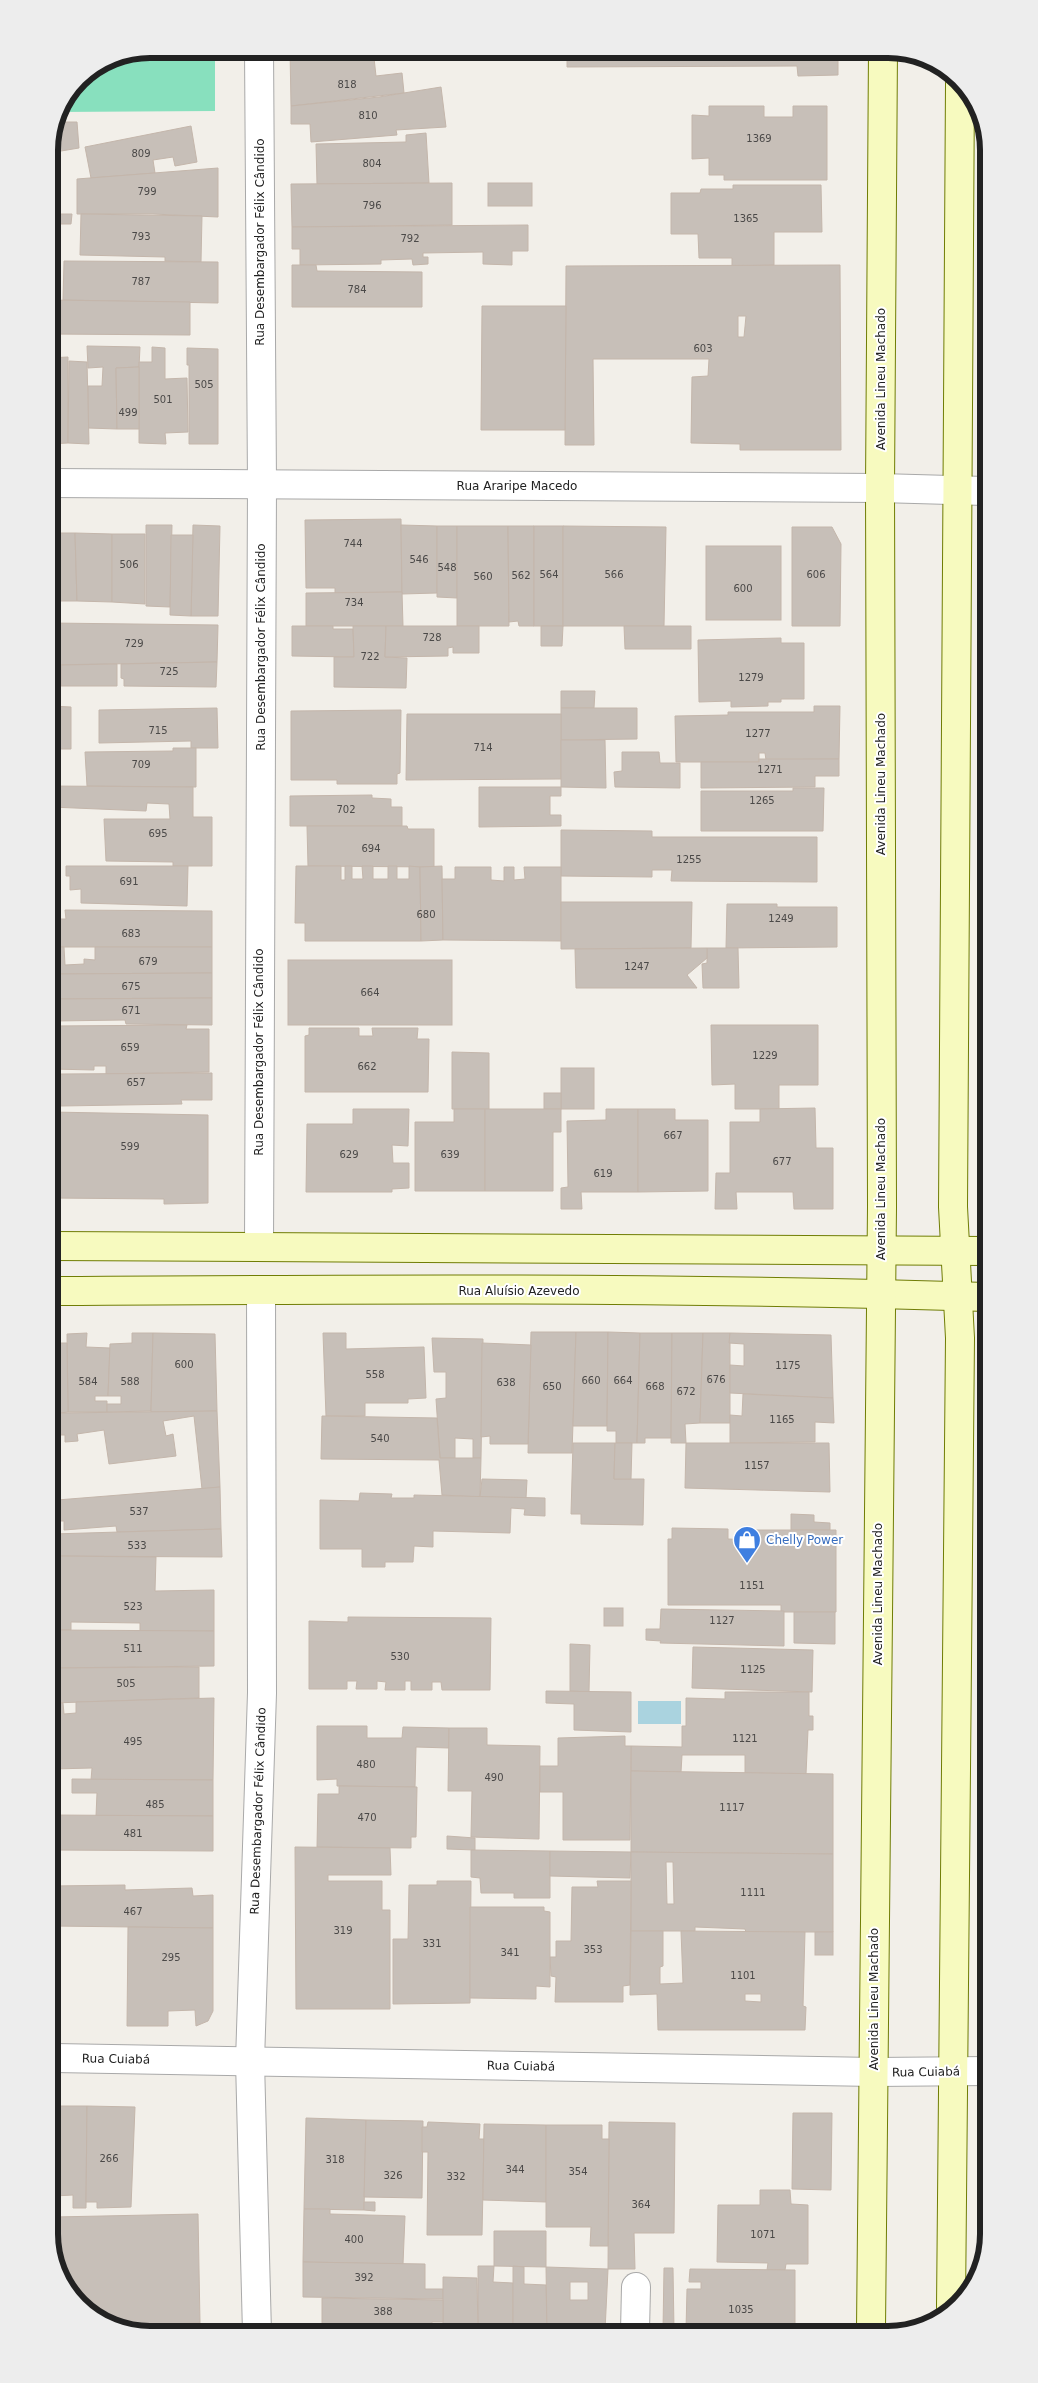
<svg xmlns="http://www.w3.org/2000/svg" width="1038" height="2383" font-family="'DejaVu Sans',sans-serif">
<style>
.pitch{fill:#88e0be}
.water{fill:#aad3df}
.building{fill:#c7bfb8;stroke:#c4b6ab;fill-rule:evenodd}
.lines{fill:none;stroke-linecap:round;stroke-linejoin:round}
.street-casing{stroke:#a9a9a9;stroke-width:30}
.secondary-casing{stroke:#707d05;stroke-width:30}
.street{stroke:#fff;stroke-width:28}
.secondary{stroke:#f7fabf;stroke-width:28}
.labels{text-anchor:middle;stroke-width:4;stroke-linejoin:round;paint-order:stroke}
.number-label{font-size:10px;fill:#4b4948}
.street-label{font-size:12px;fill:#222;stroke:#fff}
.shop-label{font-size:12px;fill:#366cbe;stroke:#fff;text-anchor:start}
.rim{fill:none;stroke:#222;stroke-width:6}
</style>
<rect width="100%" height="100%" fill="#f2efe9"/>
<path class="pitch" d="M150 49H215V111L56 112 79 78 111 56Z"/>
<rect class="water" x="638" y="1701" width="43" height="23"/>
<g class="building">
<path d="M290 49H373L376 76 402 73 404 93 291 106Z"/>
<path d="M567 49H838V75L798 76 797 66 567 67Z"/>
<path d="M441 87 446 127 396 130 397 135 311 142 310 124H291V106L379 97Z"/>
<path d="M709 106H764V117H793V106H827V180H724V175H709V158L692 159V115L709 116Z"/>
<path d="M54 122H77L79 148 49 153Z"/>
<path d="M191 126 197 162 175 166 173 157 153 160 155 173 91 178 85 147Z"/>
<path d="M426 133 429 183 317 184 316 144 406 142V135Z"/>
<path d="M218 168V217L153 214H77V179Z"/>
<path d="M452 183V225L292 227 291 184Z"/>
<rect x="488" y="183" width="44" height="23"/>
<path d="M733 185H821L822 232H774V265L732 266V258H699L698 234H671V193H700L701 189H733Z"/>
<path d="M49 214H72L71 224H57L56 261H49Z"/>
<path d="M81 214 202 216 201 262 165 261V257L80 255Z"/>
<path d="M528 225V251H512V265L483 264V252L423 253V257H428V264L413 265 412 259 381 260V264L300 265V249H292V227Z"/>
<path d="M64 261 218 262V303L63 300Z"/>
<path d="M292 265H316L317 271 422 272V307H292Z"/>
<path d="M840 265 841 450H740V444L691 443 692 377 708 376 709 359H593L594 445H565L566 266ZM738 316H746L744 337H738Z"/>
<path d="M49 300 190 302V335L49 334Z"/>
<path d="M482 306H566L565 430H481Z"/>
<path d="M87 346 140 347 139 367 116 368 117 429 88 428V386H102L103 367 88 368Z"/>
<path d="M152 347 165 348V379L187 378 188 432 165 433 166 444 139 443V362H152Z"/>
<path d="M187 348 218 349V444H189V365H187Z"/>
<path d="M68 357V443L50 444 49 358Z"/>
<path d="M69 361 87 362 89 444 68 443Z"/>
<path d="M139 367V429H117L116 368Z"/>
<path d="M401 519 402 592 335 593V588H306L305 520Z"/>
<path d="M146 525H172L170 607 146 606Z"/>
<path d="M193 525 220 526 218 616H191Z"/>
<path d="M401 525 437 526V593L402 594Z"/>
<path d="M437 526H457V598L437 597Z"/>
<path d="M457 526H508L509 626H457Z"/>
<path d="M508 526H534V626H519L518 621 509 622Z"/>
<rect x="534" y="526" width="29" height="100"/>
<path d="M563 526 666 527 664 626H563Z"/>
<path d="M792 527H832L841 544 840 626H792Z"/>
<path d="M50 533H75L77 601H50Z"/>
<path d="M75 533 112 534V602L77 601Z"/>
<path d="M112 534H145V604L112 602Z"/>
<path d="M171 535H193L191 616 170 615Z"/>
<rect x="706" y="546" width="75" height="74"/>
<path d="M402 592 403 626H306V593Z"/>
<path d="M50 623 218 625 217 662 50 665Z"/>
<path d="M292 626H333V629H353L354 657 292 656Z"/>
<path d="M353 626H386L385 657 407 658 406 688 334 687V657H354Z"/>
<path d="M386 626H479V653H453V647L448 648V656L385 657Z"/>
<path d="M541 626H563L562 646H541Z"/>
<path d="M624 626H691V649H625Z"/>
<path d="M781 638V643H804V699H781V702H768V706L731 707V701L699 702 698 640Z"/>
<path d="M217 662 216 687 124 686V679L121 678V664Z"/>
<path d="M117 664V686H61V665Z"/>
<path d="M561 691H595L594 708H561Z"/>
<path d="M50 706 71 707V749H50Z"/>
<path d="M814 706H840L839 759 766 760 765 753H759V762H676L675 716 728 715V712H814Z"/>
<path d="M217 708 218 748H191V741L99 743V710Z"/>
<path d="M561 708H637V739L561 740Z"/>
<path d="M401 710 400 773 397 774V784H337V780H291V711Z"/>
<path d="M561 714V779L406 780 407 714Z"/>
<path d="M561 740H605L606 788 561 787Z"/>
<path d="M173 748H196V787L87 786 85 752 173 751Z"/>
<path d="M622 752H659L660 763H680V788L615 787 614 772 622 771Z"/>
<path d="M759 759H839V776H815V787L701 788V762H759Z"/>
<path d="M50 786 193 787V817H212V866H173V862L106 861 104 819H170L169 804 147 803 146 811 51 807Z"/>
<path d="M479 787H561V796H550V815H561V826L479 827Z"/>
<path d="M793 788H824L823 831H701V791H793Z"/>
<path d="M372 795V798L391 799V807H402V826H290V796Z"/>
<path d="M307 826H407L408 829H434V867L308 866Z"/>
<path d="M561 830 652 831V837H817V882L671 881 672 870H652V877L561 876Z"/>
<path d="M66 866H188L187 906 81 903V889L70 890V876H66Z"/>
<path d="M296 866H341V880H345V866H352V879H363L362 866H373V879H388V866H397V879H409V866L420 867 421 941H305V923H295Z"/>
<path d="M442 866 443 940 421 941 420 867Z"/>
<path d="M455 867H491V880L504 881V867H514V880L525 879 524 867H561V941L443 940 442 879H455Z"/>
<path d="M561 902H692L691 948 561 949Z"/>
<path d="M727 904H777V907H837V947L726 948Z"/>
<path d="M51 906H57L58 919H66L65 910 212 911V947H51Z"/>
<path d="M51 947H64L65 965 84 964V959L95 960V947H212V973L51 974Z"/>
<path d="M707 948H738L739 988H703L702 964 707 963Z"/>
<path d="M707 948V958L687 975 697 988H576L575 949Z"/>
<rect x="288" y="960" width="164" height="65"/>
<path d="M212 973V998L51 999V974Z"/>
<path d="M212 998V1025L126 1024 125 1020 55 1021 56 1026H51V999Z"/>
<path d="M187 1025 186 1029H209V1072L106 1074V1066H94V1070L51 1069V1026Z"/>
<path d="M711 1025H818V1085H779V1109H735V1084L712 1085Z"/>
<path d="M309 1028H359V1036H373L372 1028H418L417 1039H429L428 1092H305V1036L309 1035Z"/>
<path d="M452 1052 489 1053V1109H452Z"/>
<rect x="561" y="1068" width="33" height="41"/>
<path d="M212 1073V1100H181L182 1104 61 1106 60 1074Z"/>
<rect x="544" y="1093" width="17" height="16"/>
<path d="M815 1108 816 1148H833V1209H794L793 1192H736L737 1209H715L716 1173H730V1122H760V1109Z"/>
<path d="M353 1109H409L408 1146 392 1145 393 1163H409V1188L392 1189V1192H306L307 1124H353Z"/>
<path d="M454 1109H485V1191H415V1122H454Z"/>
<path d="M485 1109H561V1132H553V1191H485Z"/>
<path d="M606 1109H638V1192H581L582 1209H561V1188L568 1187 567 1121 606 1120Z"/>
<path d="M638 1109H675V1120H708V1191L638 1192Z"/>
<path d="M51 1112 208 1115V1203L164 1204V1199L51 1198Z"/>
<path d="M531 1332H576L572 1453H528Z"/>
<path d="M576 1332H608L607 1426H573Z"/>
<path d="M608 1332 640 1333 637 1443H616V1431H607Z"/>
<path d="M87 1333 86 1347 110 1348 108 1396H95V1401H107V1412H68L67 1334Z"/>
<path d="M132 1333H153L151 1411 107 1412V1404H121V1396H108L110 1344 132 1343Z"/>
<path d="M153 1333 215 1334 217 1411 151 1412Z"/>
<path d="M323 1333H346V1349L424 1347 426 1398 408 1399V1403H365V1416H326Z"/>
<path d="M640 1333H672L671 1438H645V1443H637Z"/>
<path d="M672 1333H703L700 1423 685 1424 686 1443H671Z"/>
<path d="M703 1333H730V1423H700Z"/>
<path d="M730 1333 831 1335 833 1398 730 1393V1365L744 1366V1344L729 1343Z"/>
<path d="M432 1338 483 1339 481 1458H473V1439L455 1438V1458H440L436 1399 446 1398V1372H434Z"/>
<path d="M52 1343H67L68 1412 60 1413V1395H52Z"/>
<path d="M482 1343 531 1345 528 1444H490V1436L481 1437Z"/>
<path d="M743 1394 833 1398 834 1423 815 1422V1442L730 1443V1415L742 1416Z"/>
<path d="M217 1411 220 1487 202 1489 194 1416 163 1421 166 1436 173 1434 176 1456 109 1464 104 1430 77 1434 78 1441 65 1442V1435H59L58 1413Z"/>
<path d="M322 1416 437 1418 440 1458H481L480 1497 442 1495 439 1460 321 1459Z"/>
<path d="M573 1443H615L614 1479H644L643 1525 581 1524V1514H571Z"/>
<path d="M615 1443H632L631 1479H614Z"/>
<path d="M686 1443H829L830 1492 685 1488Z"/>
<path d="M482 1479 527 1480 526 1498 480 1497Z"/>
<path d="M220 1487 221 1529 117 1532 116 1526 64 1530V1521H58L57 1500Z"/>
<path d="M360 1493 392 1494 391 1498H414V1495L545 1498V1516L524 1515 525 1509 511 1508 510 1533 433 1531V1547L414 1546 413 1562H385V1567H362V1549H320V1500L359 1501Z"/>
<path d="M791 1514 814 1515V1522L830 1523V1530H791Z"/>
<path d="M672 1528 728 1529V1539L755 1540V1530H836V1612H781V1605H668V1539H672Z"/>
<path d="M221 1529 222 1557 52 1556V1534Z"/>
<path d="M52 1556 156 1557 155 1591 214 1590V1631H140V1623L71 1622V1630H53Z"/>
<rect x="604" y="1608" width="19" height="18"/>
<path d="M661 1609 784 1611V1646L660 1643 661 1641 646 1640V1629H660Z"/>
<path d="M794 1612H835V1644L794 1643Z"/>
<path d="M348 1617 491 1618 490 1690H442L441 1682H432V1690H411V1681H405V1690H385L386 1682 377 1681V1689H356L357 1681H347V1689H309V1621L348 1622Z"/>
<path d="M53 1630 214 1631V1666L53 1668Z"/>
<path d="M570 1644 590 1645 589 1692 570 1691Z"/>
<path d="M693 1647 813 1650 812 1692 692 1688Z"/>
<path d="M199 1667V1698L53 1703V1668Z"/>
<path d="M546 1691 631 1692V1732L574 1730V1704L546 1703Z"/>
<path d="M725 1692H809V1716H813V1730H808L806 1774 745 1773V1755H682L681 1772 631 1771V1746L682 1747V1726H686V1698L725 1699Z"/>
<path d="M214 1698 213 1780H91L92 1768 53 1769V1703H63L64 1714 76 1713V1702Z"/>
<path d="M317 1726H367V1738H402L403 1727 449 1728V1748L416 1747 415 1787 337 1786V1779L317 1780Z"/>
<path d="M449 1728H487V1745L540 1746 539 1839 471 1837 472 1791H448Z"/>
<path d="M625 1736V1746H631L630 1840H563V1792H540V1766H558V1738Z"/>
<path d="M631 1771 833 1774V1854L631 1852Z"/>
<path d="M72 1779 213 1780V1816H96L97 1793H72Z"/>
<path d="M339 1786 417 1787 416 1837H411V1848L317 1847 318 1794H339Z"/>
<path d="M53 1815 213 1816V1851L53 1850Z"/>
<path d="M447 1836 475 1838V1850L447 1849Z"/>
<path d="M295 1847 390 1848 391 1875H328V1881H382V1910H390V2009H296Z"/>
<path d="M471 1850 550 1851V1898H514V1893H481L480 1878 471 1877Z"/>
<path d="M550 1851 631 1852 630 1878 550 1876Z"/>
<path d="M631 1852 833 1854V1932H746L745 1929 695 1927V1931H631ZM666 1862H673L674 1904H667Z"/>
<path d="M437 1881H471L470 2003 393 2004V1939H408L409 1885H437Z"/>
<path d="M597 1881H631L630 1985 623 1986V2002H555L556 1977 551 1976 550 1957H556V1941H571L572 1887H598Z"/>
<path d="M125 1885V1890L192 1888 193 1896 213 1895V1928L53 1926V1886Z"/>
<path d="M470 1907H544V1911L550 1912V1987L536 1986V1999L470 1998Z"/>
<path d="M128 1927 213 1928V2011L208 2021 196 2026 195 2010 168 2011V2026H127Z"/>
<path d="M631 1931H663V1966L660 1967V1984L683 1983 681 1931 805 1932 803 2006 806 2007 805 2030H658L657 1994 630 1995ZM745 1994H761V2002L745 2001Z"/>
<rect x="815" y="1932" width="18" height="23"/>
<path d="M54 2106H87L86 2208H73V2195L54 2196Z"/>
<path d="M87 2106 135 2107 131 2207 97 2208V2202H86Z"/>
<path d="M793 2113H832L831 2190 792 2189Z"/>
<path d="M306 2118 366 2120 364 2210 304 2209Z"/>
<path d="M366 2120 423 2121 422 2198 364 2197Z"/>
<path d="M428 2122 480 2124 479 2139H484L482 2235H427L428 2152H422V2127H427Z"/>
<path d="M609 2122 675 2123 674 2233H634L635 2269H608Z"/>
<path d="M484 2124 546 2125V2202L483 2200Z"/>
<path d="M546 2125H602V2139H609L608 2246H590L591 2227H546Z"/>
<path d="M760 2190H790L791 2204 808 2205V2264H786L785 2270H767L768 2263 717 2262 718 2205H760Z"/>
<path d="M364 2202H375V2211L364 2210Z"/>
<path d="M304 2209H330V2214L405 2216 403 2264 303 2262Z"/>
<path d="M198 2214 200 2323 119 2325 88 2313 54 2265V2217Z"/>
<path d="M494 2231H546V2267L494 2266Z"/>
<path d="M303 2262 425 2264V2289H443V2299L303 2297Z"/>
<path d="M478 2266H494L493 2282 513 2283V2332H478Z"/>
<path d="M513 2266 524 2267V2284L546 2285 547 2331 513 2332Z"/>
<path d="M546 2267 608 2269 605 2331H547ZM570 2282H588V2300H570Z"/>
<path d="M664 2268H673L674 2330H663Z"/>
<path d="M690 2269 795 2270V2330H686L687 2289H701V2282H689Z"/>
<path d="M443 2277 477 2278 478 2332H443Z"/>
<path d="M322 2298 443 2300V2322H432L431 2332 322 2333Z"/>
<path d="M138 2332H167V2334H143Z"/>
</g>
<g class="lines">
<defs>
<g id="street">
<path d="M259 49 262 484 259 1246"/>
<path d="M50 483 880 488 985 491"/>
<path d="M54 2058 874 2072 989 2071"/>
<path d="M635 2331 636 2287"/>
<path d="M257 2333 250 2061 262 1693 261 1290"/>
</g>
<g id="secondary">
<path d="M52 1246 987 1251"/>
<path d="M52 1291C363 1289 675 1287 987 1297"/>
<path d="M951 2307 960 1338 953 1207 960 84"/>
<path d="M871 2329 882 1207 880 488 883 49"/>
</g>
</defs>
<use href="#street" class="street-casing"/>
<use href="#secondary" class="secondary-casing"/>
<use href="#street" class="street"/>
<use href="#secondary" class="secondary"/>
</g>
<defs>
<symbol id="shop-pin" viewBox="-11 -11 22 30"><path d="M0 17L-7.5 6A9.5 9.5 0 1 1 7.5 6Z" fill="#3f7fe0" stroke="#fff"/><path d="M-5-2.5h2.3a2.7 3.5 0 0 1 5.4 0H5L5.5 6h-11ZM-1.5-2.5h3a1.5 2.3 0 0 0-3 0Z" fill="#fff"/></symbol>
</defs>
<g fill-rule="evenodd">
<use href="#shop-pin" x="731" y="1524" width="32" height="43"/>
</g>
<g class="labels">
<g class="number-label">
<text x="347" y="88">818</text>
<text x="368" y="119">810</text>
<text x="759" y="142">1369</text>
<text x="141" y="157">809</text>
<text x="372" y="167">804</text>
<text x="147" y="195">799</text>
<text x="372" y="209">796</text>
<text x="746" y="222">1365</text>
<text x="141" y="240">793</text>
<text x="410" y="242">792</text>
<text x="141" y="285">787</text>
<text x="357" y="293">784</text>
<text x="703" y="352">603</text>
<text x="204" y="388">505</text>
<text x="163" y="403">501</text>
<text x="128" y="416">499</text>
<text x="353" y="547">744</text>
<text x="419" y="563">546</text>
<text x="129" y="568">506</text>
<text x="447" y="571">548</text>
<text x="549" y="578">564</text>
<text x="614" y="578">566</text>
<text x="816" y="578">606</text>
<text x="521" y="579">562</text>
<text x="483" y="580">560</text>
<text x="743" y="592">600</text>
<text x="354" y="606">734</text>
<text x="432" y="641">728</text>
<text x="134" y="647">729</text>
<text x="370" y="660">722</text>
<text x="169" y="675">725</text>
<text x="751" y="681">1279</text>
<text x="158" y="734">715</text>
<text x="758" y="737">1277</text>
<text x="483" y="751">714</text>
<text x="141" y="768">709</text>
<text x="770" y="773">1271</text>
<text x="762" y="804">1265</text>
<text x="346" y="813">702</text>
<text x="158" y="837">695</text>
<text x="371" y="852">694</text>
<text x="689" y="863">1255</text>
<text x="129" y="885">691</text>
<text x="426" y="918">680</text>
<text x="781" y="922">1249</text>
<text x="131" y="937">683</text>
<text x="148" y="965">679</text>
<text x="637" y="970">1247</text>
<text x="131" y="990">675</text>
<text x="370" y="996">664</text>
<text x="131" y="1014">671</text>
<text x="130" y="1051">659</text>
<text x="765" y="1059">1229</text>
<text x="367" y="1070">662</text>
<text x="136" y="1086">657</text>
<text x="673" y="1139">667</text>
<text x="130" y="1150">599</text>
<text x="349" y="1158">629</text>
<text x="450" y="1158">639</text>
<text x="782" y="1165">677</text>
<text x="603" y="1177">619</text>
<text x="184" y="1368">600</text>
<text x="788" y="1369">1175</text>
<text x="375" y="1378">558</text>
<text x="716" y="1383">676</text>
<text x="591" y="1384">660</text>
<text x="623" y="1384">664</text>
<text x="88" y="1385">584</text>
<text x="130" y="1385">588</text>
<text x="506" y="1386">638</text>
<text x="552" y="1390">650</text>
<text x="655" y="1390">668</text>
<text x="686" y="1395">672</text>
<text x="782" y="1423">1165</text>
<text x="380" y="1442">540</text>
<text x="757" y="1469">1157</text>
<text x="139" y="1515">537</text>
<text x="137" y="1549">533</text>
<text x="752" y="1589">1151</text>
<text x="133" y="1610">523</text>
<text x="722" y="1624">1127</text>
<text x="133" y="1652">511</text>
<text x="400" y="1660">530</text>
<text x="753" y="1673">1125</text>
<text x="126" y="1687">505</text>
<text x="745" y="1742">1121</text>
<text x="133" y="1745">495</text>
<text x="366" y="1768">480</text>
<text x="494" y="1781">490</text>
<text x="155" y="1808">485</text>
<text x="732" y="1811">1117</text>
<text x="367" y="1821">470</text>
<text x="133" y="1837">481</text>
<text x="753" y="1896">1111</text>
<text x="133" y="1915">467</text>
<text x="343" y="1934">319</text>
<text x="432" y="1947">331</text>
<text x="593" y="1953">353</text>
<text x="510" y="1956">341</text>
<text x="171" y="1961">295</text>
<text x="743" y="1979">1101</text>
<text x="109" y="2162">266</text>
<text x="335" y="2163">318</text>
<text x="515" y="2173">344</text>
<text x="578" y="2175">354</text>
<text x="393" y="2179">326</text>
<text x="456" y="2180">332</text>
<text x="641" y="2208">364</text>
<text x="763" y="2238">1071</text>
<text x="354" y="2243">400</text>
<text x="364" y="2281">392</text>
<text x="741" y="2313">1035</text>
<text x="383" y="2315">388</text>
</g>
<g class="street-label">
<text transform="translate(260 242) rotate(-90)" y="4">Rua Desembargador Félix Cândido</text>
<text transform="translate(881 379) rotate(-90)" y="4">Avenida Lineu Machado</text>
<text x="517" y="490">Rua Araripe Macedo</text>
<text transform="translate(261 647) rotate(-90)" y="4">Rua Desembargador Félix Cândido</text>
<text transform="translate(881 784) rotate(-90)" y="4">Avenida Lineu Machado</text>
<text transform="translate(259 1052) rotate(-90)" y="4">Rua Desembargador Félix Cândido</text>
<text transform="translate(881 1189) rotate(-90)" y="4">Avenida Lineu Machado</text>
<text x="519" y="1295">Rua Aluísio Azevedo</text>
<text transform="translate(878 1594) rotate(-90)" y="4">Avenida Lineu Machado</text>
<text transform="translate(258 1811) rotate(-88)" y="4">Rua Desembargador Félix Cândido</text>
<text transform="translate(874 1999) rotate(-90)" y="4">Avenida Lineu Machado</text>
<text transform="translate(116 2059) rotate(1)" y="4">Rua Cuiabá</text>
<text transform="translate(521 2066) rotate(1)" y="4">Rua Cuiabá</text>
<text transform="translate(926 2072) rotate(-1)" y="4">Rua Cuiabá</text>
</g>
<g class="shop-label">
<text x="766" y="1544">Chelly Power</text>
</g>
</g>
<path d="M0 0H1038V2383H0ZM150 58H888A92 92 0 0 1 980 150V2234A92 92 0 0 1 888 2326H150A92 92 0 0 1 58 2234V150A92 92 0 0 1 150 58Z" fill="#ededed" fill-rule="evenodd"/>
<path class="rim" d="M150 58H888A92 92 0 0 1 980 150V2234A92 92 0 0 1 888 2326H150A92 92 0 0 1 58 2234V150A92 92 0 0 1 150 58Z"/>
</svg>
